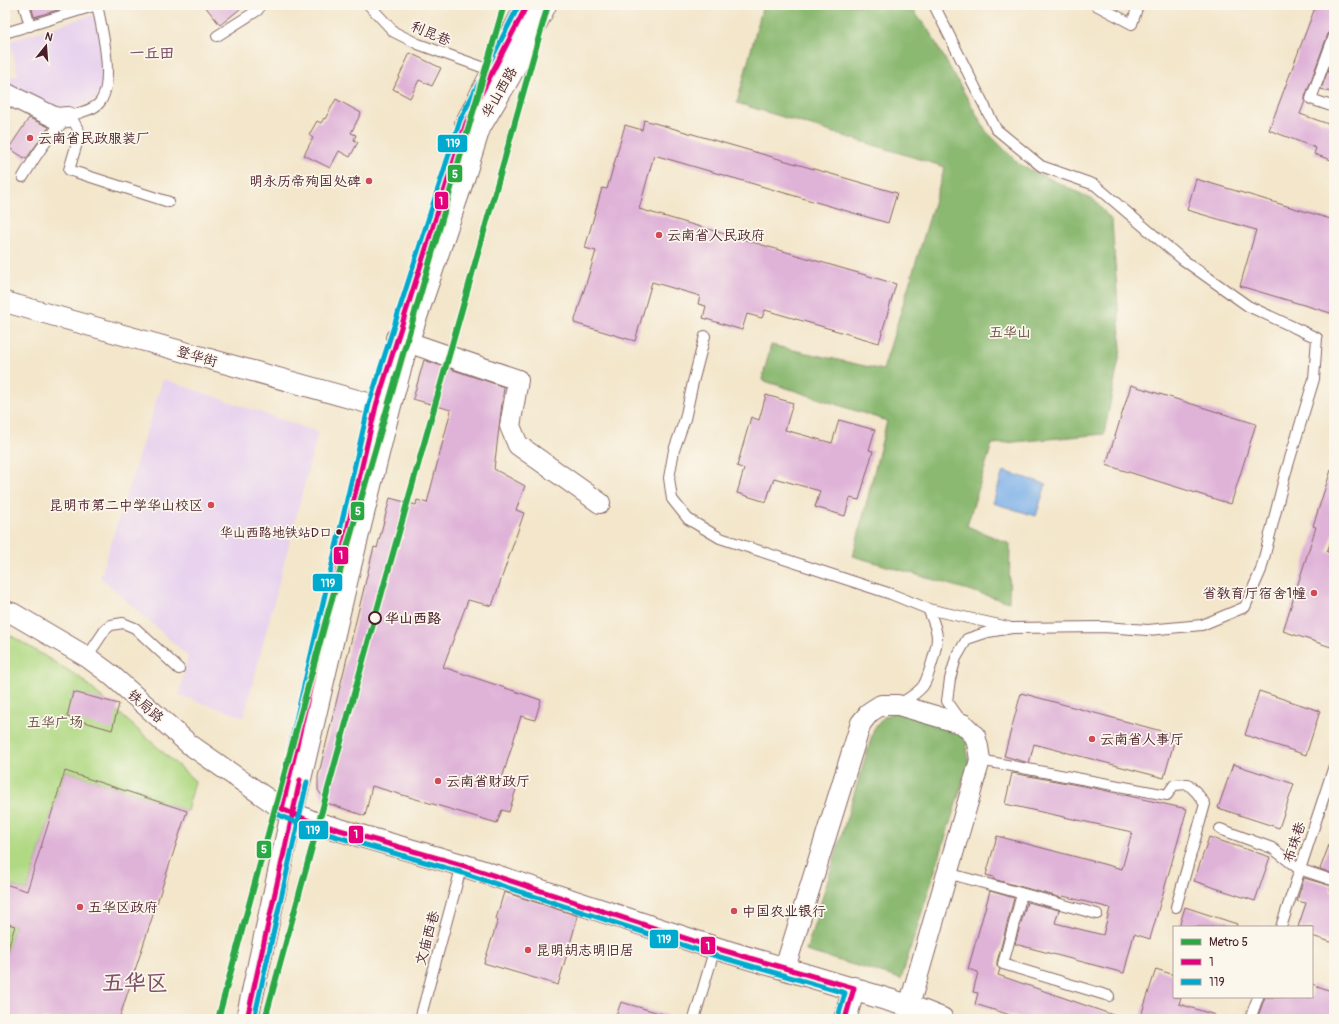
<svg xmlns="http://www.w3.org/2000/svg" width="1339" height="1024" font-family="Pangolin,'LXGW WenKai TC',sans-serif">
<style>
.built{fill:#e8d2ee}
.green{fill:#b1d984;stroke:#7e7c58}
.forest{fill:#8cb972;stroke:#6b6c4e}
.water{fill:#7aafe8;stroke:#62678a}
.building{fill:#dfb2d8}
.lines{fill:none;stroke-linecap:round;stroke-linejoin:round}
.lane-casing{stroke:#856563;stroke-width:12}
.street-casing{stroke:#856563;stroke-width:22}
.secondary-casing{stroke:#856563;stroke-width:24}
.lane{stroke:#fff;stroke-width:10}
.street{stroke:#fff;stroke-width:20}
.secondary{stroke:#fff;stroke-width:22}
.bus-1-casing{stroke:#fbf7ec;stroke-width:8}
.bus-2-casing{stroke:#fbf7ec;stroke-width:8}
.bus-1{stroke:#e5007d;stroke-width:5}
.bus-2{stroke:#00a9ce;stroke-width:5}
.metro-1-casing{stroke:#fbf7ec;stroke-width:9}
.metro-1{stroke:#2aa844;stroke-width:6}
.poi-dot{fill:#d1495b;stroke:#fbf7ec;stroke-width:1.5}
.bus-dot{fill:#4a1f2b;stroke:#fbf7ec;stroke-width:1.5}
.stop-dot{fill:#fbf7ec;stroke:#4a1f2b;stroke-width:2}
.labels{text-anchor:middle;stroke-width:3.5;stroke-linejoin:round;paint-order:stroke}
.bus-label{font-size:13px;fill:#4a1f2b;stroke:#fbf7ec;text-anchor:end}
.street-label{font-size:14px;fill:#4a1f2b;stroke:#fbf7ec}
.poi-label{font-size:14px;fill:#4a1f2b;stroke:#fbf7ec;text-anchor:start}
.park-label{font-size:14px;fill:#644e41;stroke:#fbf7ec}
.stop-label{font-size:14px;font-weight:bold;fill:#4a1f2b;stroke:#fbf7ec;text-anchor:start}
.neighbourhood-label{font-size:15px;font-weight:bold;fill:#7e5268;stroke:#fbf7ec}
.town-label{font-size:22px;font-weight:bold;fill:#7e5268;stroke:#fbf7ec}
.line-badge{stroke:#fbf7ec;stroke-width:1.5}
.badge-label{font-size:11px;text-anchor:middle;font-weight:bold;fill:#fff}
</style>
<rect width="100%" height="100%" fill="#fbf7ec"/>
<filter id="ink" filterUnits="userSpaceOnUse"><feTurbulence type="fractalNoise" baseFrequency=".025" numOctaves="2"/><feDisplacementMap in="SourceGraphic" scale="8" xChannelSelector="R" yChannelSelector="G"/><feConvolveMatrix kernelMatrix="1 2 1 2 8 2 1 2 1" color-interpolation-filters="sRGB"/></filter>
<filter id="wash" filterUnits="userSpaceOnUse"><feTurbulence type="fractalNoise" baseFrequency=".012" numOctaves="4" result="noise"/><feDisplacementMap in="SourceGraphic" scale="16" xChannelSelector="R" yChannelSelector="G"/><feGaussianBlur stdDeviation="0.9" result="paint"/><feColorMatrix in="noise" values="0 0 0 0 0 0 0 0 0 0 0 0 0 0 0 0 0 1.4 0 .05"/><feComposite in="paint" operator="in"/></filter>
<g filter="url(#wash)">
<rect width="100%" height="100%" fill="#f3e6cb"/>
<g class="built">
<path d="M94 14 102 42 104 81 99 99 56 115 5 87V79L18 75 10 41Z"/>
<path d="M163 379 318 432 244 717 179 695 188 656 100 577Z"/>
</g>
<g class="green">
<path d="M5 632 79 677 195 781 187 811 65 771 27 891 5 884Z"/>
<path d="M5 923 15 926 5 958Z"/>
</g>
<g class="forest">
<path d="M763 5H909L929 31 986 131 1019 164 1094 200 1112 221 1121 349 1104 434 992 444 967 526 1010 544 1009 602 853 556 887 421 762 380 771 345 883 370 945 167 737 103Z"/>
<path d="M897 711 957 729 966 742 969 762 901 979 806 951 874 729 884 717Z"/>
</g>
<path class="water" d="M1003 471 1046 484 1036 516 993 503Z"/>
<g id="blocks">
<g class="building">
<path d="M31 5H71V6L34 17Z"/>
<path d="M204 5H245L220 25Z"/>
<path d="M1316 5 1327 8 1330 11 1334 12V24L1332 30 1328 34 1305 97V101L1300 114 1334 126V161L1314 154 1316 148 1269 130Z"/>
<path d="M410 53 441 68 432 86 419 80 410 98 393 89Z"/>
<path d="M1334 55V93L1321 89Z"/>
<path d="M336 99 361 113 351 133 356 135 354 140 358 142 350 157 339 151 330 168 304 155 313 138 309 135 317 121 321 123 324 118 325 119Z"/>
<path d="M29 118 49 127 26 159 9 148Z"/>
<path d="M644 120 897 193 888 223 654 155 639 209 896 284 879 343 765 310 762 318 747 314 742 330 703 318 706 306 698 304 700 296 652 282 635 341 574 323 596 251 585 248 602 188 607 189 625 125 642 130Z"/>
<path d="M1196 179 1334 220V314L1240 286 1256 230 1187 210Z"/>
<path d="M424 360 504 387 494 469 525 486 516 510 524 513 492 606 468 600 443 667 541 700 535 720 521 716 501 782 517 786 509 812 502 810 497 823 372 786 365 816 327 803 318 790V777L374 547 377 548 390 498 416 505 417 500 427 503 451 410 413 399Z"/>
<path d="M1131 385 1256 424 1231 504 1106 465Z"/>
<path d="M766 395 793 403 785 430 832 443 839 420 875 430 869 450 873 451 859 500 850 498 845 516 815 507 820 491 774 478 766 502 737 493 744 469 737 466 751 417 759 420Z"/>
<path d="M1331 470H1334V532L1327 552 1334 554V648L1283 631 1316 527 1313 526Z"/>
<path d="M1259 691 1320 711 1306 755 1245 735Z"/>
<path d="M73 692 119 704 112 730 67 717Z"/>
<path d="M1021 693 1176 735 1164 778 1034 744 1029 763 1004 756Z"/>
<path d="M1233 764 1294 784 1279 828 1218 808Z"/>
<path d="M65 771 187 811 119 1019H5V958L15 926 5 923V884L27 891Z"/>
<path d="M1012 773 1094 788 1187 809 1150 939 1134 934 1124 973 1015 944 1027 902 1059 910 1055 923 1103 935 1110 908 1063 896 1062 898 993 879 994 877 986 875 997 836 1122 869 1132 832 1005 804Z"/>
<path d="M1209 837 1270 857 1255 901 1194 881Z"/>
<path d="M1332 837H1334V874L1320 869Z"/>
<path d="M1304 878 1332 886 1330 891 1334 892V943L1312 936V927H1298L1306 903 1297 901Z"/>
<path d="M990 891 1014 898 997 962V966L1000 969 998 975 1119 1017 1118 1019H1023L975 1004 978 993 973 992 978 972 968 969Z"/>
<path d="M504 892 578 916 558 985 484 963 498 920 496 919Z"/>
<path d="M1185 907 1237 924 1236 927H1179Z"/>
<path d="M1156 969 1174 975V997H1181L1179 1004 1215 1015 1214 1019H1140Z"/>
<path d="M1312 984 1334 992V1019H1257L1265 997H1312Z"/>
<path d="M621 1002 666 1015V1019H615Z"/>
</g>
</g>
</g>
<g filter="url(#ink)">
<use href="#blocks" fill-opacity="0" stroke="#856563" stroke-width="1"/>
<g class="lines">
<defs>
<g id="lane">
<path d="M24 5 30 26"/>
<path d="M369 5 394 32 418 44 493 71"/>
<path d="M934 5 996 129 1041 166 1095 185 1182 259 1248 306 1317 338 1314 379 1285 475 1261 570 1245 607 1202 625 1148 630 1103 627 1012 628 988 632 967 639 956 658 950 679 947 701 962 722"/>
<path d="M1096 5 1132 24 1138 5"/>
<path d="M1333 5 1334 6"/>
<path d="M5 33 97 5C102 28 115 83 100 102 93 112 77 111 68 118 49 134 35 157 23 177"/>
<path d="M217 36 258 10 253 5"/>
<path d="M1334 36 1311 99 1334 107"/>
<path d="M68 117 74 122 80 133 69 170 169 202"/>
<path d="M705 336 693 382 685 419 674 450 669 478 672 499 688 519 720 538 891 594 928 609C932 618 937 628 937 638 937 647 928 679 923 686 917 694 907 699 898 705"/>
<path d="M928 609 1008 627"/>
<path d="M87 657 105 630 111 625 123 623 135 628 179 669"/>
<path d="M980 760 1167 795 1174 785 1188 784 1197 793 1205 804 1176 907"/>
<path d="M1220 829 1272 848 1299 869 1332 880"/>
<path d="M947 873 1097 914"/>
<path d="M1022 894 1003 964 1109 996"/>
<path d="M1281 927 1334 766"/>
<path d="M420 1019 462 865"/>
<path d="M694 1019 715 948"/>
<path d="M1250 1019 1258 997"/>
</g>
<g id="street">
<path d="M5 93 56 118 68 117"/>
<path d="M5 302 389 409"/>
<path d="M396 338 518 380 510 426 518 445 600 503"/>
<path d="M5 611 12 613 87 657 110 674 189 744 282 809"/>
<path d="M785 968 861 723 870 712 881 705H898L963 724 975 736 978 747 980 760 909 1006"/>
</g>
<g id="secondary">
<path d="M466 124 527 5"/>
<path d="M282 809 312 822 462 865 715 948 909 1006 942 1019"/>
<path d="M247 1019 292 813 348 574 389 409 407 343 464 176 479 128 509 77 545 5"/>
<path d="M845 1019 854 988"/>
</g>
</defs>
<use href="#lane" class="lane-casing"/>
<use href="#street" class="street-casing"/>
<use href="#secondary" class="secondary-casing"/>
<use href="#lane" class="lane"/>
<use href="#street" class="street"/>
<use href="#secondary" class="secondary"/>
<defs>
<g id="bus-1">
<path d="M527 5 466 123 376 406 282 809 312 822 462 865 715 948 854 988 845 1019"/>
<path d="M247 1019 300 780"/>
</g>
<g id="bus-2">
<path d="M519 5 460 120 369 404 275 811 279 815 310 829 460 872 713 955 845 993 838 1017"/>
<path d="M254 1019 307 782"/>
</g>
</defs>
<use href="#bus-1" class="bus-1-casing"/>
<use href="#bus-2" class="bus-2-casing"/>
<use href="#bus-1" class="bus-1"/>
<use href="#bus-2" class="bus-2"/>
<defs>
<g id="metro-1">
<path d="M218 1019 326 620 504 5"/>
<path d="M265 1019 375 617 548 5"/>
</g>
</defs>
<use href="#metro-1" class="metro-1-casing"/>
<use href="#metro-1" class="metro-1"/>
</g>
</g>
<g class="poi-dot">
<circle cx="30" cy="138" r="4"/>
<circle cx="369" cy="181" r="4"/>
<circle cx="659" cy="235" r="4"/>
<circle cx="211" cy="505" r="4"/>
<circle cx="1314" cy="593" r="4"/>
<circle cx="1092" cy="739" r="4"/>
<circle cx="438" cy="781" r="4"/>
<circle cx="80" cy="907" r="4"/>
<circle cx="734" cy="911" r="4"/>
<circle cx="528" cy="950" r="4"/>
</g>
<circle class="bus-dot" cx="339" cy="532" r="3.5"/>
<circle class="stop-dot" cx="375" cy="618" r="6"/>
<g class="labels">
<g class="bus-label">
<text x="332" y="537">华山西路地铁站D口</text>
</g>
<g class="street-label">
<text transform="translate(431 33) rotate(23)" y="5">利昆巷</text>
<text transform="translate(499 92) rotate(-60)" y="5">华山西路</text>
<text transform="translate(197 356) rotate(16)" y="5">登华街</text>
<text transform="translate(146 706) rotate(41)" y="5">铁局路</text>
<text transform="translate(1294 842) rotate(-72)" y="5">布珠巷</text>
<text transform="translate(427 938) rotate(-75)" y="5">文庙西巷</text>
</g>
<g class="poi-label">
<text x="38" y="143">云南省民政服装厂</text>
<text x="361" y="186" text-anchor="end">明永历帝殉国处碑</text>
<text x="667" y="240">云南省人民政府</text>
<text x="203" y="510" text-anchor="end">昆明市第二中学华山校区</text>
<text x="1306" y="598" text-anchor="end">省教育厅宿舍1幢</text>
<text x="1100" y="744">云南省人事厅</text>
<text x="446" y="786">云南省财政厅</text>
<text x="88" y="912">五华区政府</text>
<text x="742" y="916">中国农业银行</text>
<text x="536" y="955">昆明胡志明旧居</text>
</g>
<g class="park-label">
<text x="1010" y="337">五华山</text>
<text x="55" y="727">五华广场</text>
</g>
<g class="stop-label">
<text x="385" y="623">华山西路</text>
</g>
<g class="neighbourhood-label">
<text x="152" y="58">一丘田</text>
</g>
<g class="town-label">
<text x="135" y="990">五华区</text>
</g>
</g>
<g class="line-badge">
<rect x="437" y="134" width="31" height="19" rx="4" fill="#00a9ce"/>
<rect x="447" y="164" width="16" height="19" rx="4" fill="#2aa844"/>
<rect x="434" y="191" width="15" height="19" rx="4" fill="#e5007d"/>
<rect x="350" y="501" width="15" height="20" rx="4" fill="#2aa844"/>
<rect x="333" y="546" width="16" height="19" rx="4" fill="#e5007d"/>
<rect x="312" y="573" width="31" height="19" rx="4" fill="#00a9ce"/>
<rect x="298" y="820" width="31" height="20" rx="4" fill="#00a9ce"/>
<rect x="348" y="825" width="16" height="19" rx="4" fill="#e5007d"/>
<rect x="256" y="840" width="16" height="19" rx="4" fill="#2aa844"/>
<rect x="649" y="929" width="30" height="20" rx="4" fill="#00a9ce"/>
<rect x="700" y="936" width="16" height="19" rx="4" fill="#e5007d"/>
</g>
<g class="badge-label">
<text x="453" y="147">119</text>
<text x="455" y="178">5</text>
<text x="441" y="205">1</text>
<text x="358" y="515">5</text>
<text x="341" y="559">1</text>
<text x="328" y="587">119</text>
<text x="313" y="834">119</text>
<text x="356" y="838">1</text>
<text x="264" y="853">5</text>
<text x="664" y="943">119</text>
<text x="708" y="950">1</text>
</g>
<rect width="1339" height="1024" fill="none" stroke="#fbf7ec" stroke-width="20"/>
<rect x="1173" y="926" width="140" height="72" fill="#fbf7ec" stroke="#b4a19f"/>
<rect x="1181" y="939" width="20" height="6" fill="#2aa844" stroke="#b4a19f"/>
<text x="1209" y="946" font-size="12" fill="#4a1f2b">Metro 5</text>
<rect x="1181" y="959" width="20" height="6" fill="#e5007d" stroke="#b4a19f"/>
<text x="1209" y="966" font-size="12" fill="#4a1f2b">1</text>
<rect x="1181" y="979" width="20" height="6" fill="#00a9ce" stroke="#b4a19f"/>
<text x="1209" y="986" font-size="12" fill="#4a1f2b">119</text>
<g transform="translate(46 46) rotate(17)" stroke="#fbf7ec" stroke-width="3" paint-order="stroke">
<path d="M0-3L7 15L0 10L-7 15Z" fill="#4a1f2b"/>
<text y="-6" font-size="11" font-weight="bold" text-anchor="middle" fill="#4a1f2b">N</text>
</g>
</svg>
